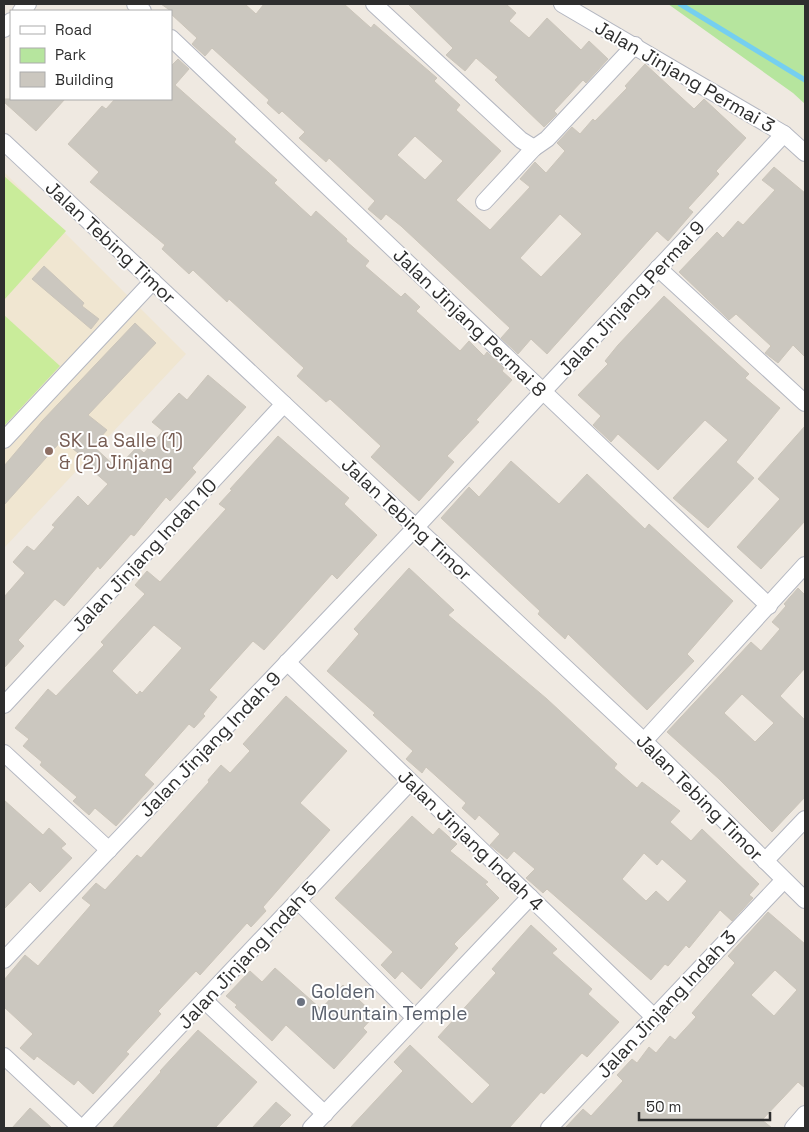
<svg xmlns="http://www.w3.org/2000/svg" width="809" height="1132" font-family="'Space Grotesk',sans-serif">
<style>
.education{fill:#f0e6d1}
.green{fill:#b6e59e}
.pitch{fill:#c9ec9a}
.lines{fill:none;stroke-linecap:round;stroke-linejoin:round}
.stream{stroke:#75cff0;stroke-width:5}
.building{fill:#cbc7bf;stroke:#cbc5ba;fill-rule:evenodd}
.minor-casing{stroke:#b4b7c1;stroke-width:18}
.minor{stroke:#fff;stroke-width:16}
.education-dot{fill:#8d6e63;stroke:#fff;stroke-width:2}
.worship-dot{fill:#6b7280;stroke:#fff;stroke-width:2}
.labels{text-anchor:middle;stroke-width:4;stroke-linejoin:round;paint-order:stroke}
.street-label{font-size:19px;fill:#2e2e2e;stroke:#fff}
.education-label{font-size:19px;fill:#785e54;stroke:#fff;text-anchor:start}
.worship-label{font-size:19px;fill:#5b616d;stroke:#fff;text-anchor:start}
</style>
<rect width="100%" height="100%" fill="#efe9e1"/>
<path class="education" d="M4 172 186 354 4 548Z"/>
<path class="green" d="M668 4H805V104L793 93Z"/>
<g class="pitch">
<path d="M4 176 66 231 4 300Z"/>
<path d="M4 315 60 366 4 426Z"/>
</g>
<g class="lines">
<path class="stream" d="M680 4 805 80"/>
</g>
<g class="building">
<path d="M161 4H245L256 14 264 4H344L371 28 374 24 437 78 434 81 460 105 456 110 501 151 456 200 490 230 530 187 520 179 535 162 546 173 565 151 557 143 572 127 580 134 593 119 595 121 627 88 625 86 645 64 694 109 704 99 746 138 716 171 719 174 688 208 693 212 668 241 657 231 547 354 531 339 518 354 501 338 510 328 401 226 386 214 381 220 368 209 375 201 329 158 326 162 299 138 305 132 282 111 279 114 267 103 269 100 212 48 205 56 192 44 197 38 171 14V11ZM415 136 443 161 425 180 397 155ZM560 214 582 234 541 277 520 258Z"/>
<path d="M408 4H506L516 13 509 21 529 38 547 18 581 50 589 41 608 59 586 83 583 80 554 111 557 114 544 127 495 80 498 77 476 58 465 71 446 55 453 48Z"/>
<path d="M178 59 189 69 175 85 236 139 234 142 277 180 274 183 311 217 316 211 347 239 346 241 369 261 365 266 401 297 405 293 420 307 416 311 460 351 469 341 484 356 487 352 504 368 502 371 512 380 476 420 479 422 447 456 454 462 419 501 371 457 381 446 330 399 326 402 297 376 304 368 229 299 227 302 193 270 189 274 162 249 165 245 90 182 99 172 68 144 102 106 106 109 115 99H171V66Z"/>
<path d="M4 99H65L36 131 4 102Z"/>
<path d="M774 167 805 193V357L793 345 778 363 765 353 771 346 736 314 729 320 679 272 717 232 723 238 738 221 743 225 775 190 762 180Z"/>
<path d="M44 266 84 303 82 306 99 319 91 329 32 279Z"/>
<path d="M664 296 749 374 745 378 780 408 736 462 754 478 708 528 673 498 728 440 705 420 658 470 618 434 611 442 593 425 601 416 578 395 608 364 605 361 618 345Z"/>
<path d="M135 323 156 343 88 415 107 430 93 446 117 468 137 447 144 453 163 431 152 422 179 393 187 400 208 375 246 407 192 468 196 472 170 501 166 497 134 536 131 534 100 569 98 566 64 606 55 599 18 640 24 646 4 668V597L25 573 13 562 27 546 34 551 55 527 52 525 78 496 88 506 108 484 85 464 88 461 62 440 4 505V466L42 421Z"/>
<path d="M805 426V521L761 569 737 547 780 499 758 479Z"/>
<path d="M278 436 349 498 344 504 377 535 337 579 332 574 264 650 253 641 209 690 217 697 203 714 205 716 194 728 189 724 144 775 154 784 116 826 95 808 89 815 73 801 77 797 40 765 42 762 23 746 29 739 15 728 48 689 56 696 104 645 101 642 145 594 135 585 147 571 160 582 226 509 219 504 232 490 230 489ZM154 625 182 648 142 693 140 691 137 695 112 671Z"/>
<path d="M511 461 559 504 587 474 645 529 649 524 733 601 687 654 694 661 647 710 568 634 565 639 538 614 540 611 441 518 469 487 479 497Z"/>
<path d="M409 568 454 610 448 615 547 699 617 764 614 768 637 788 642 782 680 811 670 822 691 841 702 829 759 884 749 895 753 898 732 921 720 910 689 948 686 945 668 966 665 964 651 980 547 889 543 893 526 878 535 869 514 851 507 859 490 845 500 834 479 815 475 820 462 808 466 803 426 767 422 773 406 759 413 751 373 715 375 713 327 671 359 634 354 629ZM644 853 657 865 662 859 687 881 668 902 656 891 646 901 622 879Z"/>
<path d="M798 588 805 595V668L780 696 805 720V797L772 832 719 779 667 732 751 642 761 651 780 629 772 622 786 606 784 604ZM742 694 774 723 755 742 724 713Z"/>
<path d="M286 696 347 751 300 803 330 830 263 907 266 911 251 927 247 923 200 975 196 971 158 1011 161 1014 126 1052 129 1054 93 1094 78 1080 74 1085 37 1056 34 1060 20 1048 33 1034 4 1007V980L25 955 38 966 91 905 82 898 96 883 105 890 137 855 141 858 209 782 208 780 221 765 230 773 250 751 243 744Z"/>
<path d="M4 800 43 835 49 828 66 844 61 848 72 858 40 892 30 882 4 909Z"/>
<path d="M412 816 433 835 439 828 457 844 450 851 488 882 485 884 499 898 454 944 458 948 421 989 402 971 395 979 381 965 393 952 335 898Z"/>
<path d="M768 912 805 944V1088L798 1082 762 1120 772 1128H565L583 1109 591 1116 623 1081 617 1075 632 1059 637 1063 649 1047 656 1053 670 1036 675 1040 696 1017 692 1013 735 963 728 956ZM775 970 797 990 774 1016 751 995Z"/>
<path d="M531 925 557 949 552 953 592 989 588 994 619 1022 587 1057 582 1053 544 1094 541 1092 509 1128H350L403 1071 394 1062 410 1045 472 1104 490 1085 438 1037 496 973 492 969Z"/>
<path d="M275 968 321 1009 343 985 375 1015 363 1028 367 1032 334 1069 286 1025 272 1041 235 1007 237 1005 226 996 250 971 262 982Z"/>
<path d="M198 1030 257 1082 215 1128H112L161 1072 160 1071Z"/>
<path d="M276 1102 291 1115 278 1128H252Z"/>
<path d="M30 1108 52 1128H12Z"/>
</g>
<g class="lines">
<defs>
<g id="minor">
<path d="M135 4 143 11"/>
<path d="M374 4 521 140 534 148 547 139 635 45"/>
<path d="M562 4 784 134 805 153"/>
<path d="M21 11 28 4"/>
<path d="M4 29 11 21"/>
<path d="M171 38 769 606"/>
<path d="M4 142 644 741 805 900"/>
<path d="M484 202 534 148"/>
<path d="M658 268 805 403"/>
<path d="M4 440 153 281"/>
<path d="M287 662 654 1017"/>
<path d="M4 705 284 404"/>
<path d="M644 741 805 565"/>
<path d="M4 753 109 850"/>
<path d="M765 861 805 819"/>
<path d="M298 901 415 1018"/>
<path d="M4 960 416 527 784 134"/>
<path d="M204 1000 325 1114"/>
<path d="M4 1056 81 1128"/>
<path d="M83 1128 410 782"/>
<path d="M311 1128 530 897"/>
<path d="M549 1128 784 880"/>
<path d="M793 1128 805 1114"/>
</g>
</defs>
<use href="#minor" class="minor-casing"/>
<use href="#minor" class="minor"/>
</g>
<circle class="education-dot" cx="49" cy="451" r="5"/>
<circle class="worship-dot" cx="301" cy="1002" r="5"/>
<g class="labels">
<g class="street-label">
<text transform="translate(685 76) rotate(30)" y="7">Jalan Jinjang Permai 3</text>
<text transform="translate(111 242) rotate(43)" y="7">Jalan Tebing Timor</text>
<text transform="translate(631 298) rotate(-47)" y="7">Jalan Jinjang Permai 9</text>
<text transform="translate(470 322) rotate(44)" y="7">Jalan Jinjang Permai 8</text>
<text transform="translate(407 519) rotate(43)" y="7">Jalan Tebing Timor</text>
<text transform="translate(144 555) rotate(-47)" y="7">Jalan Jinjang Indah 10</text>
<text transform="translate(210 744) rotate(-46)" y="7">Jalan Jinjang Indah 9</text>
<text transform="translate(700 797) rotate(45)" y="7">Jalan Tebing Timor</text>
<text transform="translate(471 840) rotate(44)" y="7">Jalan Jinjang Indah 4</text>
<text transform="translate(247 955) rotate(-47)" y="7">Jalan Jinjang Indah 5</text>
<text transform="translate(666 1004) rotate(-47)" y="7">Jalan Jinjang Indah 3</text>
</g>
<g class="education-label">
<text x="59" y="447">SK La Salle (1)<tspan x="59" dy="22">&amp; (2) Jinjang</tspan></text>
</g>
<g class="worship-label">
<text x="311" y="998">Golden<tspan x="311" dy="22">Mountain Temple</tspan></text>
</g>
</g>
<rect width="809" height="1132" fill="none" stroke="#2e2e2e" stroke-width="10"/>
<rect x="10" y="10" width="162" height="90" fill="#ffffff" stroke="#ababab"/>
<rect x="20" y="26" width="25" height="8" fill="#ffffff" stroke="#ababab"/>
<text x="55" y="35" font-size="15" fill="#2e2e2e">Road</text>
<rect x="20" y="48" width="25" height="15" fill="#b6e59e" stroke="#ababab"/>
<text x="55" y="60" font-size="15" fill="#2e2e2e">Park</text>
<rect x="20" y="72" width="25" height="15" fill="#cbc7bf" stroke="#ababab"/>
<text x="55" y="85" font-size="15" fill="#2e2e2e">Building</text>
<path d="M639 1112v8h131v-8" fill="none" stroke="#2e2e2e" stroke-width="2.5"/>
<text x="646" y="1112" font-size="15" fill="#2e2e2e" stroke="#ffffff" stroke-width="4" paint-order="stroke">50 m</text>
</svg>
